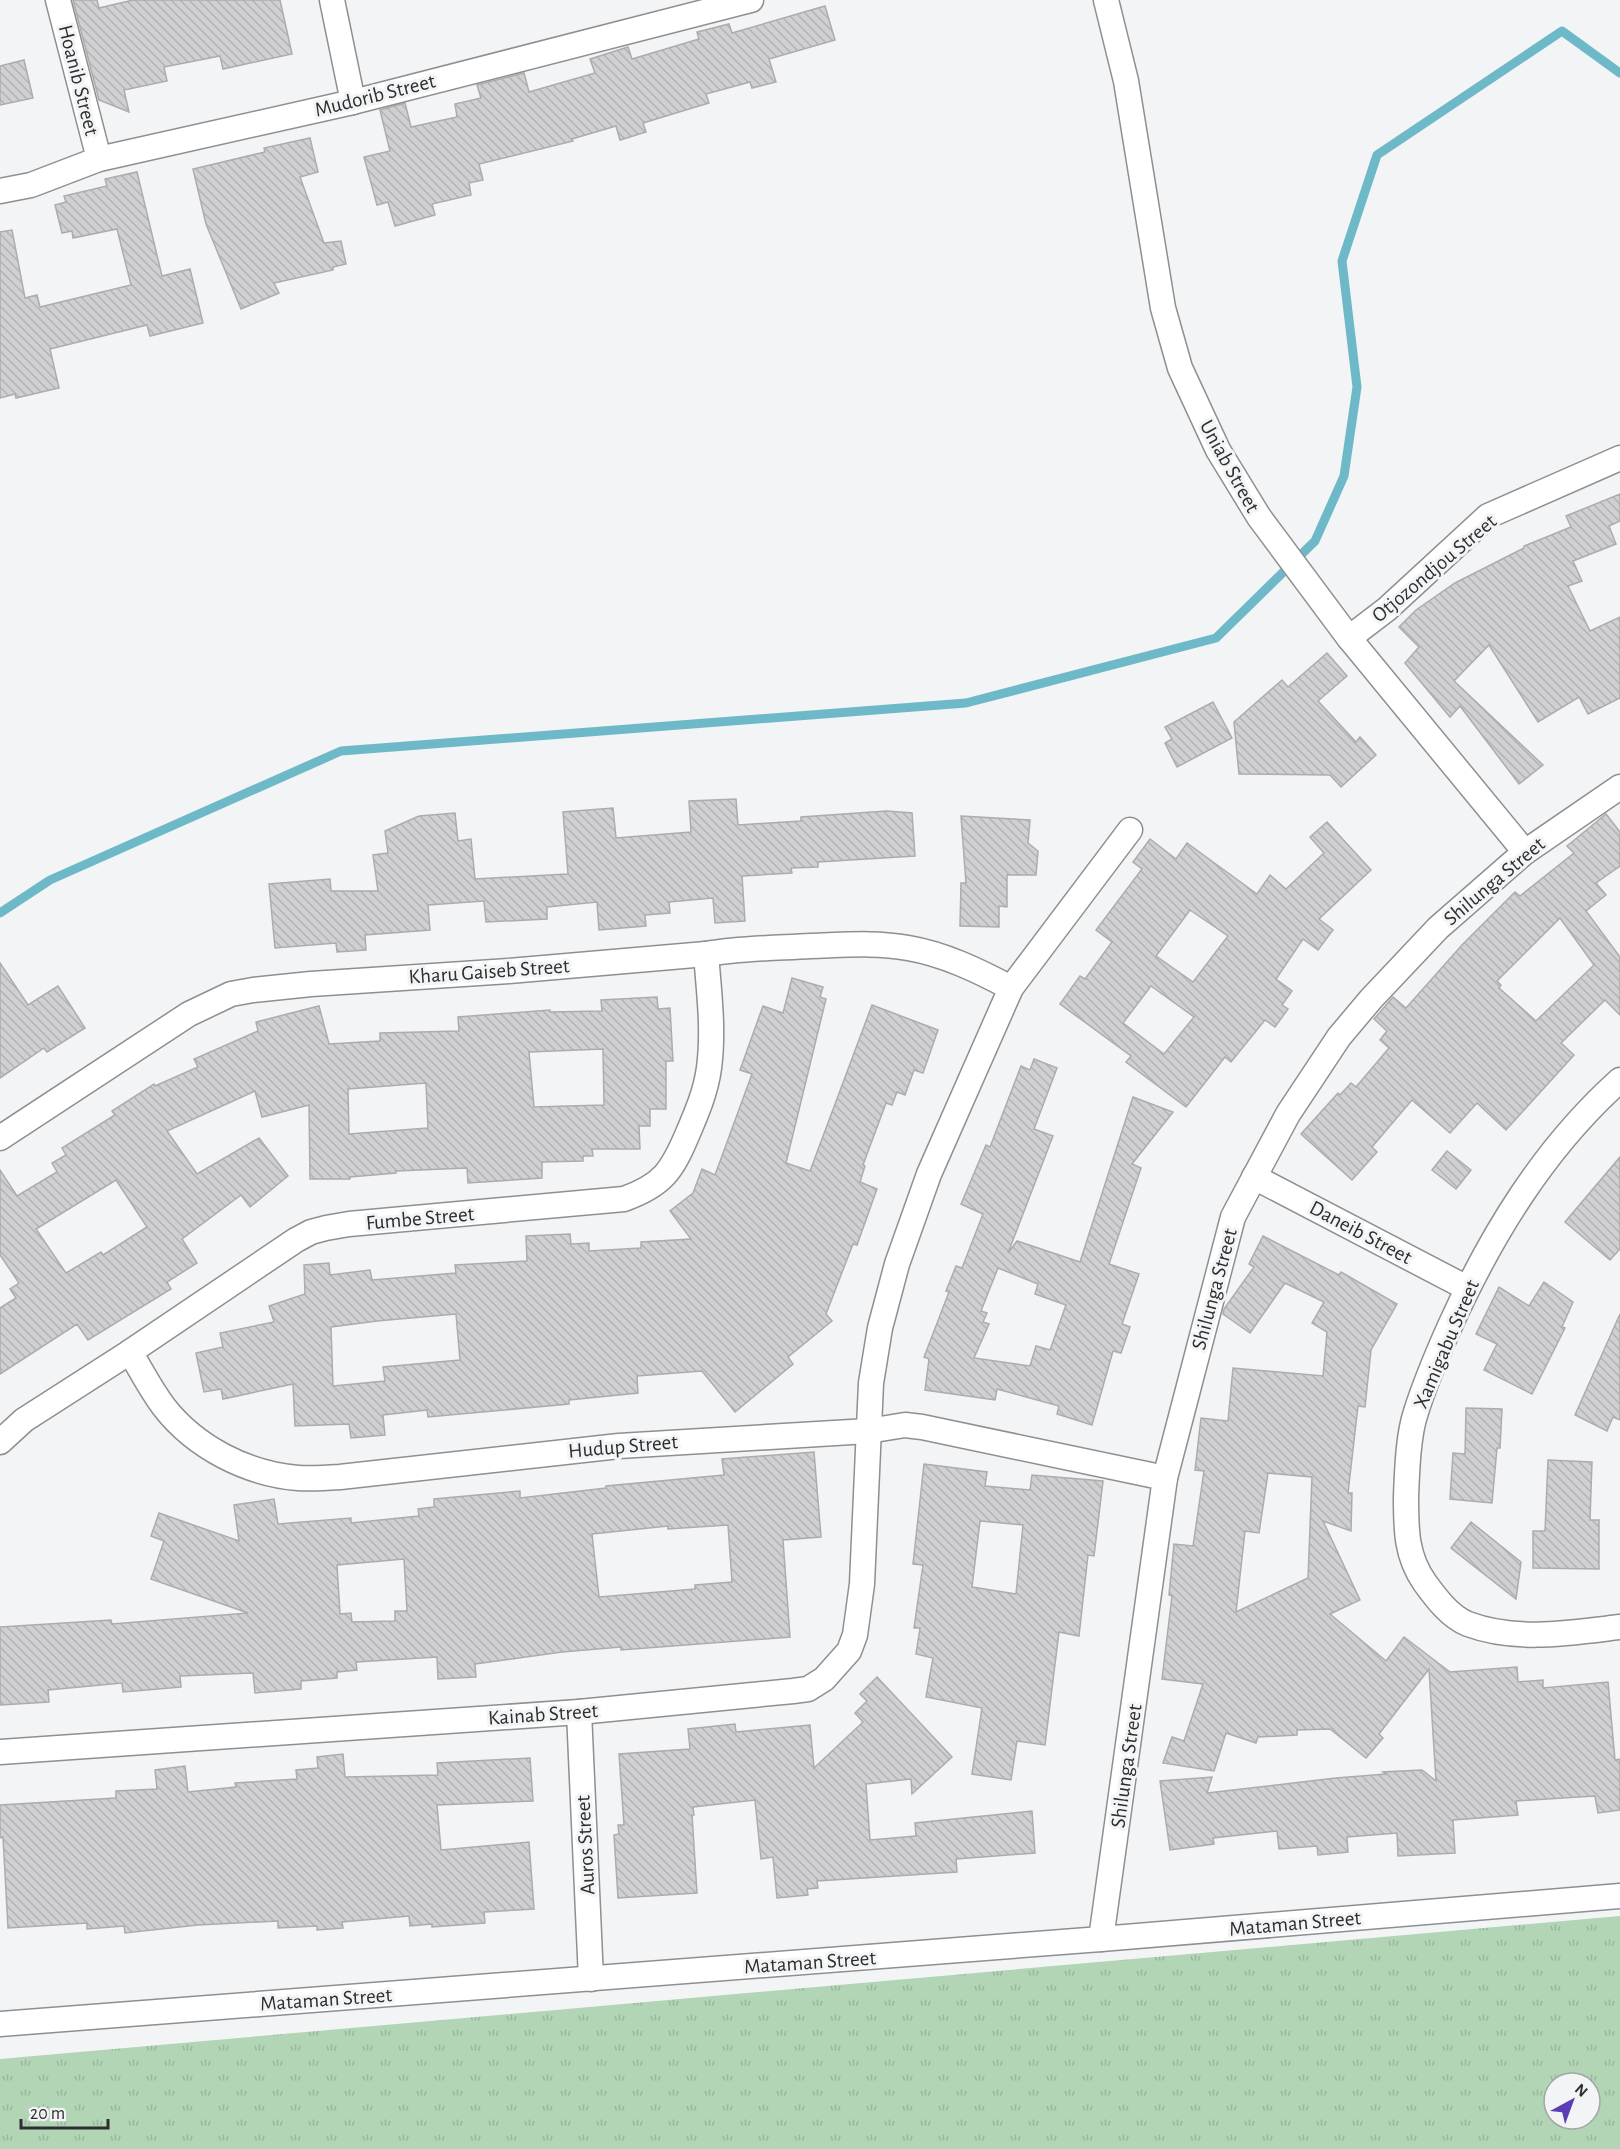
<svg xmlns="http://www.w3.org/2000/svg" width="1620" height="2149" font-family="'Alegreya Sans',sans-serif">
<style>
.grass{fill:url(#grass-tufts);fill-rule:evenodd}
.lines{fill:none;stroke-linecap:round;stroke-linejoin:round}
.stream{stroke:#6eb9c8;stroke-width:9}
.building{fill:url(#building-back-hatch);stroke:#acacad;stroke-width:1.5;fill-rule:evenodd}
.minor-casing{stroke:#8e8f91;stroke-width:27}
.minor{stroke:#fff;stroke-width:24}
.labels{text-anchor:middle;stroke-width:6;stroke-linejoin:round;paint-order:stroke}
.street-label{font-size:21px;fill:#2e2e2f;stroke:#f2f4f5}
</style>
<defs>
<pattern id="grass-tufts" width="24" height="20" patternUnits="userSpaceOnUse" patternTransform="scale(1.5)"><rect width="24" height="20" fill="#b1d5b5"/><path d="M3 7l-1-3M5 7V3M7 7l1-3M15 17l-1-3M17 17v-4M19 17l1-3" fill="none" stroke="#99b79c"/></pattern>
<pattern id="building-back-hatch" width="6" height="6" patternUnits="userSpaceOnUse" patternTransform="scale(1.5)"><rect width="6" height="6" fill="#d0d0d2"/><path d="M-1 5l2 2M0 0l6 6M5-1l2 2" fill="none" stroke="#b3b3b5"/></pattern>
</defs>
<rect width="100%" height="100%" fill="#f2f4f5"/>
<path class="grass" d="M1620 1916V2149H0V2059ZM1554 2083H1590V2119H1554Z"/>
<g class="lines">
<path class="stream" d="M0 913 50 880 341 751 966 703 1216 638 1315 541 1344 476 1357 387 1342 261 1377 155 1562 31 1620 73"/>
</g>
<g class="building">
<path d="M73 0H97L99 8 133 0H280L292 54 223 69 220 56 164 67 167 81 124 90 129 112 99 100Z"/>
<path d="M825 6 835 40 769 59 776 82 752 88 750 82 706 94 709 103 643 123 646 132 620 140 616 126 572 139 573 141 479 164 483 180 469 183 471 195 432 204 435 215 395 226 388 202 377 205 364 157 390 151 380 110 405 103 411 127 457 117 455 104 481 98 477 85 524 73 529 92 595 73 590 59 628 47 632 59 699 39 697 32 729 24 732 33Z"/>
<path d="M24 60 33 98 0 105V66Z"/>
<path d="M310 138 318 172 300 177 324 243 341 241 346 264 333 267V270L274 283 279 293 241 309 206 224 193 169 265 152 264 148Z"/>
<path d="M137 172 162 276 190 269 203 323 150 336 147 325 50 349 59 388 16 398 15 394 0 398V232L12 230 25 298 37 295 40 307 131 285 117 229 73 238 72 231 62 233 55 205 66 202 64 196 107 186 105 179Z"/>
<path d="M1620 494V521L1609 526 1616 544 1573 561 1582 581 1568 586 1590 631 1620 617V698L1588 714 1579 697 1538 722 1489 645 1454 681 1543 765 1519 784 1460 706 1450 717 1405 663 1419 647 1399 627 1416 610 1455 583 1524 548V546L1571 527 1566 516Z"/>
<path d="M1327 653 1347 676 1318 701 1356 742 1360 737 1376 755 1341 787 1330 775 1239 774 1234 722 1282 680 1288 687Z"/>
<path d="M1213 702 1232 738 1177 767 1165 743 1172 739 1165 727Z"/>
<path d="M736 799 738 825 801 821V817L887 811 912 813 915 856 818 862V867L791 868 792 873 742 876 745 921 715 923 713 898 669 902 670 913 645 915 646 926 599 930 597 902 547 907V919L486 922 484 901 428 905 430 930 365 935 366 950 337 952 336 943 275 948 269 884 330 879 331 891H378L373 855 388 853 385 831 419 816 455 813 458 841 471 839 475 879 568 874 563 812 613 808 616 838 691 832 689 801Z"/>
<path d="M1606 814 1620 832V866L1596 883 1606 895 1586 911 1620 957V1015L1605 1000 1561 1043 1574 1055 1506 1130 1477 1103 1450 1133 1412 1100 1372 1147 1377 1152 1352 1180 1301 1134 1338 1093 1340 1095 1351 1083 1356 1087 1389 1048 1380 1040 1387 1031 1374 1019 1393 997 1406 1008 1462 945 1515 892 1520 896 1574 853 1567 846ZM1560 918 1594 965 1536 1021 1499 988 1501 985 1497 981Z"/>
<path d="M961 816 1030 820 1028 843 1038 851 1036 875H1007V907L999 906V927L960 926 961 883H966Z"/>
<path d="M1327 822 1371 870 1319 919 1333 930 1318 950 1303 939 1276 979 1292 991 1282 1005 1288 1009 1275 1027 1265 1020 1231 1062 1225 1057 1186 1107 1126 1062 1131 1056 1060 1004 1080 976 1085 979 1112 942 1096 930 1142 869 1133 862 1150 839 1176 859 1187 843 1257 894 1270 875 1286 889 1324 853 1310 837ZM1190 910 1228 936 1193 982 1156 956ZM1151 986 1194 1017 1164 1054 1123 1023Z"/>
<path d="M0 963 28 1005 58 986 85 1028 47 1052 44 1048 0 1078Z"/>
<path d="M792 978 823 987 820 997 826 999 786 1163 810 1171 872 1005 938 1030 923 1073 914 1070 905 1095 897 1092 892 1105 886 1103 863 1165 865 1166 860 1182 877 1189 857 1245 853 1244 826 1314 832 1321 788 1357 793 1364 735 1412 702 1371 637 1376 638 1393 569 1400V1404L428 1417 427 1410 383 1415 385 1435 351 1438 349 1424 295 1426 293 1384 223 1399 221 1389 204 1392 196 1353 223 1347 220 1333 274 1322 269 1306 305 1294 304 1265 329 1263 330 1275 370 1270 372 1280 456 1273 455 1265 527 1261 526 1236 570 1234 571 1244 589 1243V1251L641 1248V1242L691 1239 670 1211 693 1193 702 1169 715 1175 752 1074 740 1070 763 1006 783 1013ZM456 1314 460 1360 383 1367 385 1381 333 1386 331 1327 377 1321Z"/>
<path d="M657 997 658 1009 670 1008 673 1061H666V1109H650V1126H639L640 1149H592L593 1156H583V1161L542 1162V1178L468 1183 467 1168 396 1171V1173L350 1177V1179H310L309 1105 262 1117 255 1091 167 1131 197 1174 259 1138 288 1176 250 1207 241 1195 182 1239 197 1263 167 1282 171 1289 88 1340 77 1324 0 1374V1308L16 1298 10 1289 19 1283 0 1255V1170L17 1196 57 1172 52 1163 66 1155 62 1148 115 1115 112 1111 154 1084 155 1086 198 1067 194 1059 258 1031 256 1022 319 1006 329 1044 380 1041V1033L459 1031 458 1017 550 1010V1012L602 1011 601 1000ZM603 1049 604 1105 534 1107 529 1052ZM426 1083 428 1128 349 1134 348 1089ZM116 1180 147 1227 103 1255 101 1252 66 1273 36 1229Z"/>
<path d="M1034 1059 1057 1068 1034 1129 1053 1136 1008 1253 1017 1241 1080 1262 1133 1097 1173 1112 1132 1164 1141 1168 1109 1264 1139 1274 1122 1324 1130 1327 1121 1353 1113 1351 1092 1425 1057 1414 1059 1406 997 1389 995 1400 925 1390 929 1359 924 1357 949 1292 946 1291 956 1266 962 1268 983 1214 961 1204 986 1145 990 1147 1021 1066 1030 1070ZM998 1268 1038 1284 1035 1294 1066 1305 1050 1350 1036 1346 1030 1366 974 1358 989 1324 983 1322 987 1313 981 1311Z"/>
<path d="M1447 1151 1471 1170 1456 1189 1432 1170Z"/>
<path d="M1620 1157V1249L1610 1260 1565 1222Z"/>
<path d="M1263 1236 1339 1275 1341 1272 1397 1304 1371 1350 1365 1407 1358 1406 1348 1493H1352L1351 1531 1323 1521 1360 1600 1330 1614 1386 1661 1404 1637 1450 1672 1517 1667 1518 1682 1543 1680V1688L1608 1682 1615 1760 1620 1759V1810L1598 1813 1595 1796 1516 1801 1518 1815 1453 1820 1455 1853 1398 1856 1397 1833 1347 1837 1348 1852 1318 1855 1317 1846 1279 1849 1277 1831 1213 1838 1214 1844 1170 1850 1160 1781 1212 1777 1207 1793 1336 1778 1386 1774 1383 1772 1422 1770 1436 1781 1429 1669 1379 1734 1383 1738 1366 1758 1330 1729 1297 1730V1735L1258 1737 1256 1743 1226 1733 1214 1771 1163 1763 1172 1737 1184 1741 1203 1684 1162 1679 1172 1596 1169 1595 1174 1544 1193 1546 1204 1471 1195 1470 1201 1418 1228 1421 1233 1368 1323 1376 1327 1332 1312 1323 1324 1302 1285 1283 1250 1333 1223 1314 1224 1309 1254 1267 1249 1264ZM1268 1473 1312 1477 1308 1578 1236 1612 1245 1531 1259 1533Z"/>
<path d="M1544 1282 1573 1302 1562 1327 1565 1328 1532 1394 1484 1370 1497 1344 1476 1334 1499 1287 1529 1306Z"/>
<path d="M1620 1314V1420L1613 1417 1607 1431 1575 1415Z"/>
<path d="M1466 1408 1502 1409 1500 1448H1497L1492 1503 1450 1499 1453 1453 1465 1454Z"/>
<path d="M814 1452 821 1537 783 1540 790 1637 621 1650V1647L562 1652 475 1664 476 1677 438 1679 437 1657 356 1662 357 1670 337 1672V1678L301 1681V1689L255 1693 253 1673 180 1676 181 1687 123 1692 122 1683 48 1690 49 1702 0 1705V1627L111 1620 112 1624 248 1613 151 1579 164 1541 151 1536 159 1513 239 1541 234 1505 274 1499 278 1524 351 1518V1523L419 1516 418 1509 434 1507V1499L520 1491V1498L606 1488V1486L724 1475 722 1459ZM728 1525 732 1582 695 1585V1589L599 1597 592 1534 668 1526V1529ZM404 1559 407 1611H395V1621L352 1622 351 1613 340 1614 337 1565Z"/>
<path d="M1548 1460 1592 1462 1590 1520H1599V1569L1533 1568V1531H1545Z"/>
<path d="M924 1464 987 1472 985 1486 1030 1490 1032 1475 1103 1481 1094 1556 1088 1555 1079 1636 1059 1632 1045 1745 1017 1741 1011 1780 972 1774 982 1708 926 1697 933 1658 916 1654 920 1628H914L923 1565 913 1564ZM980 1521 1023 1525 1016 1594 972 1587Z"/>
<path d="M1471 1522 1521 1562 1516 1599 1451 1548Z"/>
<path d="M877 1677 952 1757 912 1794 911 1779 866 1784 870 1840 916 1836 915 1823 1032 1811 1035 1853 956 1859 957 1872 817 1881 818 1888 807 1889 808 1895 777 1898 773 1857 761 1859 755 1800 693 1807 694 1815H692L697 1893 618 1898 614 1835 619 1834 618 1825H624L619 1754 690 1749 688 1729 735 1724 736 1732 810 1725 814 1768 863 1722 855 1713 867 1701 860 1694Z"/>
<path d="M343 1754 345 1777 438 1775 437 1763 530 1758 533 1801 437 1805 441 1850 529 1842 534 1909 484 1912 485 1923 432 1927V1924L410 1926 409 1916 342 1922 343 1928 317 1930V1926L278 1928V1921L198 1925 125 1933 124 1926 87 1929V1923L8 1928 3 1837 0 1838V1805L116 1798V1791L157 1789 155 1770 185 1766 188 1792 236 1787 235 1783 297 1779 296 1770 318 1768 317 1757Z"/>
</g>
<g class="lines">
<defs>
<g id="minor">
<path d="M58 0 99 159"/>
<path d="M332 0 353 102"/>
<path d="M1106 0 1126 81 1163 308 1180 368 1218 450 1259 517 1349 638 1525 852"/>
<path d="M0 191 31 185 99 159 353 102 751 0"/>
<path d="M1349 638 1387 609 1488 516 1620 458"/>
<path d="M1620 1080C1544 1148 1491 1235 1449 1328 1437 1355 1425 1383 1416 1412 1408 1435 1407 1472 1406 1497 1406 1530 1406 1556 1425 1583 1436 1598 1450 1617 1468 1624 1516 1642 1570 1633 1620 1627"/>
<path d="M0 1138 189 1014 231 994 253 990 311 984 509 971 706 954C741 948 776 948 811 946 844 945 876 942 908 948 944 954 979 971 1011 988"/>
<path d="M1254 1177 1467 1288"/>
<path d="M130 1352C141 1370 151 1390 164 1407 195 1447 247 1474 298 1478 312 1479 326 1478 340 1477L619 1446 868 1431 905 1425 922 1427 1165 1478"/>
<path d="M0 1442 24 1420 130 1352 296 1240 311 1232 326 1228 349 1224 624 1199C663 1185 672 1171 688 1133 697 1112 706 1091 709 1068 714 1030 709 992 706 954"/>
<path d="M579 1712 591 1979"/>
<path d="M0 1752 579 1712 793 1691 808 1689 824 1679 849 1651 855 1635 862 1584 871 1383 880 1328 897 1264 929 1174 1011 988 1130 830"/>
<path d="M1101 1939 1165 1478 1233 1217 1288 1114 1339 1037 1371 999 1438 928 1525 852 1620 787"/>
<path d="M0 2024 1101 1939 1620 1896"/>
</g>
</defs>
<use href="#minor" class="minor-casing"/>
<use href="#minor" class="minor"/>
</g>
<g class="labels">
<g class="street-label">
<text transform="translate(79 80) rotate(76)" y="7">Hoanib Street</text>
<text transform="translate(375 95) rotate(-14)" y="7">Mudorib Street</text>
<text transform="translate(1230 466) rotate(61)" y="7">Uniab Street</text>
<text transform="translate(1434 568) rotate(-40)" y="7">Otjozondjou Street</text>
<text transform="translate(1494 881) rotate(-40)" y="7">Shilunga Street</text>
<text transform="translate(489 971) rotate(-4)" y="7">Kharu Gaiseb Street</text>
<text transform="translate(420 1218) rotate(-5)" y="7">Fumbe Street</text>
<text transform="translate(1361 1232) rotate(28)" y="7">Daneib Street</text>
<text transform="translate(1214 1289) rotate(-75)" y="7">Shilunga Street</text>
<text transform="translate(1446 1344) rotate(-67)" y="7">Xamigabu Street</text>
<text transform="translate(623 1446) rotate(-5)" y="7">Hudup Street</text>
<text transform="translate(543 1714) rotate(-4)" y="7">Kainab Street</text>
<text transform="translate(1126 1766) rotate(-82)" y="7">Shilunga Street</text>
<text transform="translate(585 1845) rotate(-93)" y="7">Auros Street</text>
<text transform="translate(1295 1923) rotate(-5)" y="7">Mataman Street</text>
<text transform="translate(810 1962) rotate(-4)" y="7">Mataman Street</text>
<text transform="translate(326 1999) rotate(-4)" y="7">Mataman Street</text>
</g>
</g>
<g transform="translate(1572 2101) rotate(41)"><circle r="28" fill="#f2f4f5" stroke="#a4a5a6" stroke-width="1.5"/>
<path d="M0-4.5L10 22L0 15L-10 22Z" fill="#5b3db5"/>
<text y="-9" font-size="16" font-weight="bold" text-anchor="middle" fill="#2e2e2f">N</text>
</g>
<path d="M21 2119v9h87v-9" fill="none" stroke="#2e2e2f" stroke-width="3"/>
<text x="30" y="2119" font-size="18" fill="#2e2e2f" stroke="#f2f4f5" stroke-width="4.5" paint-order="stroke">20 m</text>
</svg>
